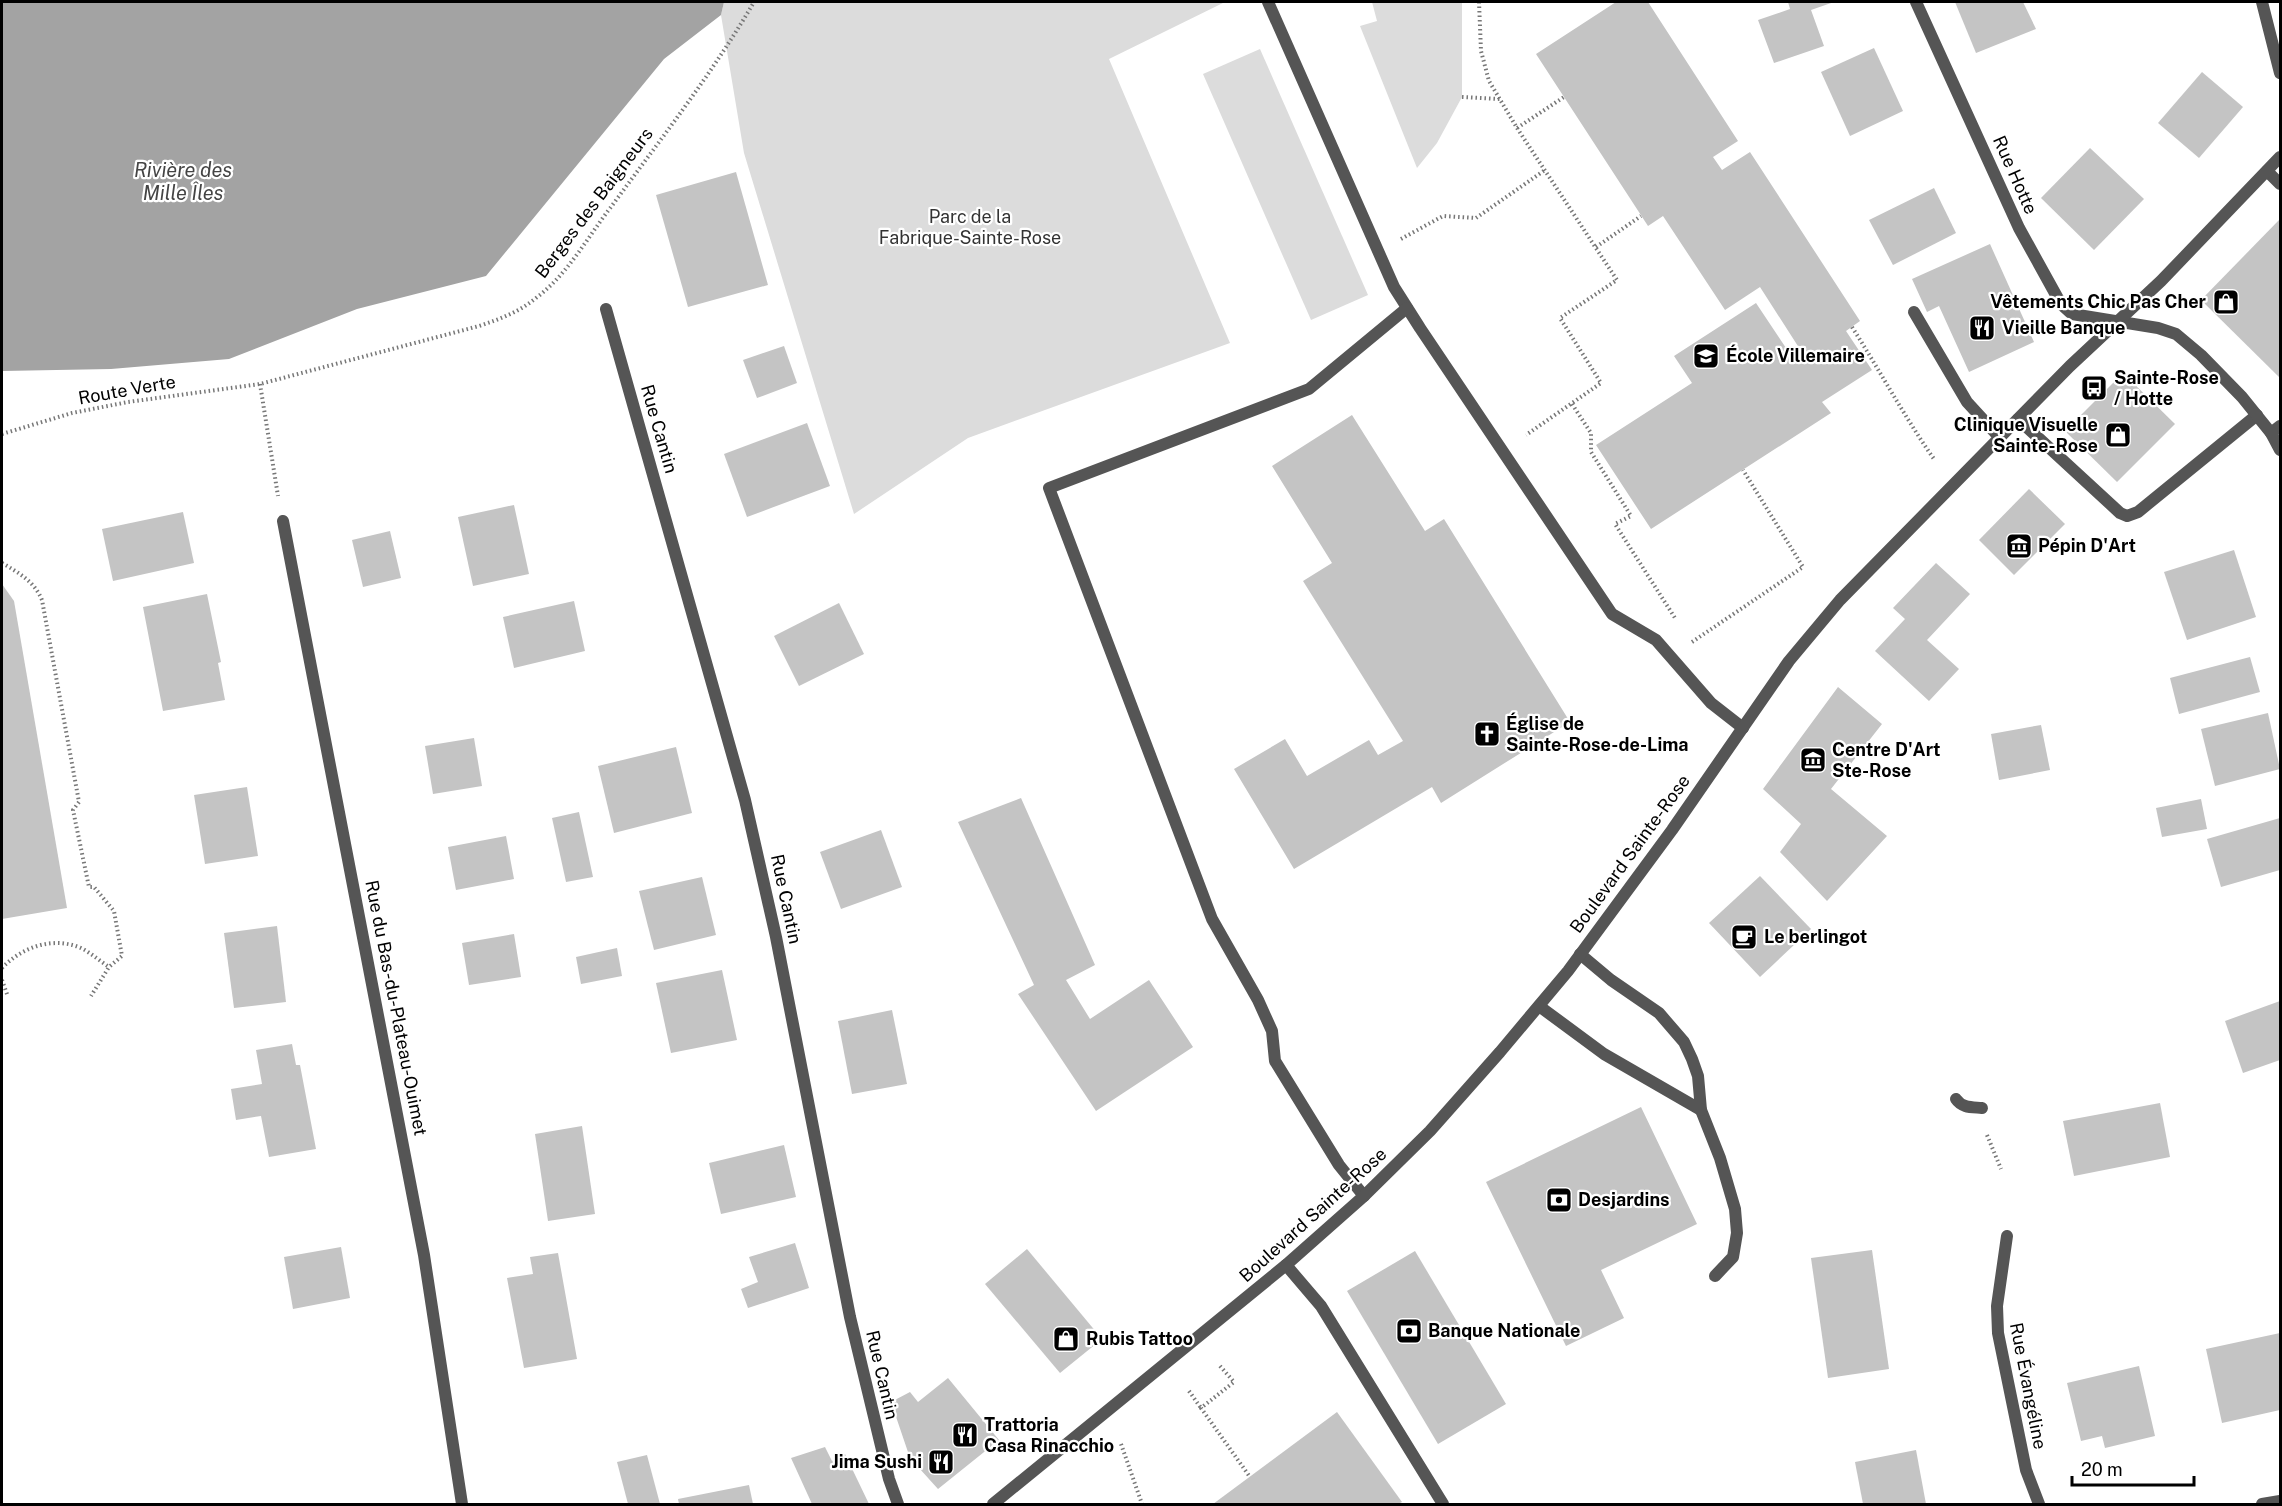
<svg xmlns="http://www.w3.org/2000/svg" width="2282" height="1506" font-family="'Public Sans',sans-serif">
<style>
.green{fill:#dcdcdc}
.water{fill:#a3a3a3}
.building{fill:#c4c4c4}
.lines{fill:none;stroke-linecap:round;stroke-linejoin:round}
.path{stroke:#777;stroke-width:4;stroke-dasharray:1.5 3;stroke-linecap:butt}
.service{stroke:#555;stroke-width:12}
.minor{stroke:#555;stroke-width:12}
.tertiary{stroke:#555;stroke-width:12}
.labels{text-anchor:middle;stroke-width:4.5;stroke-linejoin:round;paint-order:stroke}
.street-label{font-size:18px;fill:#000;stroke:#fff}
.park-label{font-size:18px;fill:#333;stroke:#fff}
.poi-label{font-size:18px;font-weight:bold;fill:#000;stroke:#fff;text-anchor:start}
.water-label{font-size:20px;font-style:italic;fill:#444;stroke:#fff}
</style>
<rect width="100%" height="100%" fill="#fff"/>
<g class="green">
<path d="M724 2H1225L1109 59 1230 343 968 438 854 514 744 153 721 15Z"/>
<path d="M1372 2H1462V97L1437 143 1417 168 1360 26 1377 21Z"/>
<path d="M1260 49 1368 295 1311 320 1203 74Z"/>
</g>
<path class="water" d="M2 2H724L721 15 664 59 486 276 357 309 229 359 111 369 2 371Z"/>
<g class="building">
<path d="M1616 2H1648L1738 141 1713 157 1722 170 1750 152 1860 321 1846 331 1872 370 1822 402 1831 413 1651 529 1596 445 1692 383 1674 356 1756 303 1794 360 1803 354 1760 287 1725 310 1663 216 1648 226 1536 54Z"/>
<path d="M1788 2H1834L1811 10 1824 46 1774 63 1758 20 1790 9Z"/>
<path d="M1955 2H2023L2036 29 1976 53Z"/>
<path d="M1874 48 1903 111 1850 136 1821 72Z"/>
<path d="M2202 72 2243 107 2199 158 2158 123Z"/>
<path d="M2090 148 2144 199 2094 250 2041 198Z"/>
<path d="M736 172 768 285 688 307 656 195Z"/>
<path d="M1934 188 1956 233 1893 265 1869 220Z"/>
<path d="M2280 219V378L2201 300Z"/>
<path d="M1990 244 2034 342 1969 372 1939 306 1927 312 1912 279Z"/>
<path d="M784 346 797 383 757 398 743 360Z"/>
<path d="M2123 373 2175 424 2117 482 2065 431Z"/>
<path d="M1352 415 1425 531 1444 519 1570 722 1441 803 1432 787 1294 869 1234 769 1285 739 1307 776 1369 740 1378 755 1403 741 1303 581 1332 563 1272 466Z"/>
<path d="M807 423 830 486 747 517 724 454Z"/>
<path d="M2029 489 2065 524 2014 575 1979 540Z"/>
<path d="M514 505 529 574 473 586 458 517Z"/>
<path d="M183 512 194 563 113 581 102 529Z"/>
<path d="M390 531 401 578 363 587 352 540Z"/>
<path d="M2234 550 2256 617 2187 640 2164 572Z"/>
<path d="M1936 563 1970 594 1927 640 1959 669 1929 701 1875 651 1905 619 1893 608Z"/>
<path d="M2 584 14 601 67 908 2 919Z"/>
<path d="M207 594 221 662 218 663 225 700 163 711 143 607Z"/>
<path d="M574 601 585 651 514 668 503 617Z"/>
<path d="M839 603 864 654 799 686 774 636Z"/>
<path d="M2250 657 2260 692 2179 714 2170 678Z"/>
<path d="M1838 687 1882 724 1831 789 1887 836 1827 901 1780 852 1801 824 1763 789Z"/>
<path d="M2268 713 2280 769 2215 786 2201 729Z"/>
<path d="M2041 725 2050 770 1999 780 1991 734Z"/>
<path d="M474 738 482 786 433 794 425 746Z"/>
<path d="M676 747 692 813 614 833 598 766Z"/>
<path d="M247 787 258 856 205 864 194 795Z"/>
<path d="M1021 798 1095 965 1066 980 1090 1019 1149 980 1193 1047 1096 1111 1018 994 1034 985 958 822Z"/>
<path d="M2201 799 2207 829 2162 837 2156 808Z"/>
<path d="M579 812 593 877 566 882 552 818Z"/>
<path d="M2280 818V870L2221 887 2207 839Z"/>
<path d="M881 830 902 887 841 909 820 852Z"/>
<path d="M506 836 514 879 456 890 448 847Z"/>
<path d="M1760 876 1811 929 1760 977 1709 923Z"/>
<path d="M702 877 716 935 654 950 639 891Z"/>
<path d="M277 926 286 1002 234 1008 224 933Z"/>
<path d="M514 934 521 977 469 985 462 943Z"/>
<path d="M617 948 622 976 581 984 576 957Z"/>
<path d="M722 970 737 1040 671 1053 656 983Z"/>
<path d="M2280 1001V1060L2243 1073 2225 1021Z"/>
<path d="M892 1010 907 1084 852 1094 838 1021Z"/>
<path d="M292 1044 296 1065H300L316 1149 269 1157 261 1116 236 1120 231 1089 262 1084 256 1050Z"/>
<path d="M2160 1103 2170 1157 2074 1176 2063 1121Z"/>
<path d="M1641 1107 1697 1224 1601 1270 1624 1318 1566 1346 1486 1182Z"/>
<path d="M582 1126 595 1214 548 1221 535 1134Z"/>
<path d="M784 1145 796 1197 721 1214 709 1163Z"/>
<path d="M795 1243 809 1288 748 1308 741 1289 758 1282 749 1257Z"/>
<path d="M341 1247 350 1298 293 1309 284 1257Z"/>
<path d="M1027 1249 1102 1339 1060 1373 985 1284Z"/>
<path d="M1872 1250 1889 1369 1828 1378 1811 1258Z"/>
<path d="M1415 1251 1506 1404 1438 1444 1347 1291Z"/>
<path d="M558 1253 577 1359 524 1368 507 1278 533 1274 530 1257Z"/>
<path d="M2280 1333V1410L2222 1423 2206 1349Z"/>
<path d="M2139 1366 2155 1436 2105 1448 2102 1436 2081 1441 2067 1383Z"/>
<path d="M948 1378 999 1440 938 1489 910 1458 891 1402 910 1392 918 1402Z"/>
<path d="M1337 1412 1402 1502 1398 1504H1213Z"/>
<path d="M825 1447 832 1461 845 1454 869 1504H812L791 1458Z"/>
<path d="M1916 1450 1926 1504H1863L1855 1462Z"/>
<path d="M647 1455 660 1504H628L617 1462Z"/>
<path d="M749 1485 753 1504H679L678 1499Z"/>
</g>
<g class="lines">
<g class="path">
<path d="M1479 2 1481 51 1489 81 1517 128 1564 97"/>
<path d="M1462 97 1500 99"/>
<path d="M1517 128 1617 280 1560 318 1601 383 1526 435"/>
<path d="M1401 239 1443 216 1476 218 1545 170"/>
<path d="M1596 247 1641 216"/>
<path d="M1852 327C1880 371 1904 416 1934 459"/>
<path d="M260 384 278 496"/>
<path d="M1572 404 1591 433V452L1631 516 1615 524 1675 618"/>
<path d="M2 434 72 413 128 402 260 384 479 326C500 319 519 312 536 298 568 274 587 238 611 207 660 140 712 74 754 2"/>
<path d="M2 563C19 573 34 581 42 600L79 802 73 810 89 887H94L114 911 122 956 109 967 91 996"/>
<path d="M1692 642 1803 567 1743 470"/>
<path d="M2 968C22 947 53 936 81 948 91 953 100 961 109 967"/>
<path d="M2 980 8 997"/>
<path d="M1987 1135 2001 1169"/>
<path d="M1220 1366 1234 1382 1201 1408 1250 1477"/>
<path d="M1189 1391 1201 1408"/>
<path d="M1121 1444 1142 1504"/>
</g>
<g class="service">
<path d="M1268 2 1394 287 1420 328 1612 614 1656 640 1711 703 1743 728"/>
<path d="M2262 2 2280 73"/>
<path d="M2267 171 2280 184"/>
<path d="M1914 312 1967 402 2000 438"/>
<path d="M2018 419 2120 513 2127 516 2138 512 2257 415"/>
<path d="M2271 433 2280 426"/>
<path d="M1580 954 1611 980 1659 1013 1684 1042 1692 1059 1698 1076 1701 1110 1720 1158 1735 1209 1737 1233 1733 1257 1715 1276"/>
<path d="M1539 1006 1604 1054 1701 1110"/>
<path d="M1956 1099C1962 1108 1972 1107 1982 1108"/>
<path d="M1364 1196 1339 1165 1275 1061 1272 1031 1258 1000 1212 919 1049 488 1309 389 1407 308"/>
<path d="M1286 1265 1321 1306 1443 1504"/>
</g>
<g class="minor">
<path d="M1916 2 2019 228 2061 304 2072 314 2158 328 2176 334 2201 355 2242 397 2271 433 2280 450"/>
<path d="M606 309 745 800 776 937 850 1317 889 1479 898 1504"/>
<path d="M283 521 424 1255 462 1504"/>
<path d="M2007 1236 1997 1306 1998 1333 2026 1470 2039 1504"/>
<path d="M2262 1504 2280 1501"/>
</g>
<path class="tertiary" d="M993 1504 1286 1265 1364 1196 1430 1131 1500 1052 1568 971 1672 830 1789 661 1840 600 2070 366 2161 281 2280 157"/>
</g>
<defs>
<symbol id="shop-square" viewBox="-11 -11 22 22"><rect x="-9" y="-9" width="18" height="18" rx="4" fill="#000" stroke="#fff"/><path d="M-5-2.5h2.3a2.7 3.5 0 0 1 5.4 0H5L5.5 6h-11ZM-1.5-2.5h3a1.5 2.3 0 0 0-3 0Z" fill="#fff"/></symbol>
<symbol id="restaurant-square" viewBox="-11 -11 22 22"><rect x="-9" y="-9" width="18" height="18" rx="4" fill="#000" stroke="#fff"/><path d="M-5-6h1v4h1v-4h1v4h1v-4h1v5L-1.5 .5V6h-2V.5L-5-1ZM5-6V6H3V1.5H1.5Q1.5-4 5-6Z" fill="#fff"/></symbol>
<symbol id="school-square" viewBox="-11 -11 22 22"><rect x="-9" y="-9" width="18" height="18" rx="4" fill="#000" stroke="#fff"/><path d="M0-5L7-2L0 1L-7-2ZM-4 1L0 2.5L4 1V4Q0 6-4 4Z" fill="#fff"/></symbol>
<symbol id="bus-square" viewBox="-11 -11 22 22"><rect x="-9" y="-9" width="18" height="18" rx="4" fill="#000" stroke="#fff"/><path d="M-5-6H5V4H4V6H2V4H-2V6H-4V4H-5ZM-3.5-4V0h7V-4ZM-3.5 1.2v1.5H-2V1.2ZM2 1.2v1.5H3.5V1.2Z" fill="#fff"/></symbol>
<symbol id="museum-square" viewBox="-11 -11 22 22"><rect x="-9" y="-9" width="18" height="18" rx="4" fill="#000" stroke="#fff"/><path d="M0-6L6-3V-2H-6V-3ZM-5-1h2V3h-2ZM-1-1h2V3h-2ZM3-1h2V3H3ZM-6 4H6V6H-6Z" fill="#fff"/></symbol>
<symbol id="church-square" viewBox="-11 -11 22 22"><rect x="-9" y="-9" width="18" height="18" rx="4" fill="#000" stroke="#fff"/><path d="M-1.2-6h2.4v3.5h3.3v2.4h-3.3V6h-2.4V-.1h-3.3v-2.4h3.3Z" fill="#fff"/></symbol>
<symbol id="cafe-square" viewBox="-11 -11 22 22"><rect x="-9" y="-9" width="18" height="18" rx="4" fill="#000" stroke="#fff"/><path d="M-5.5-4.5H6V0H3Q3 3.5 0 3.5H-2.5Q-5.5 3.5-5.5 0ZM3-3.2v2h1.7v-2ZM-6 4.5H4V6H-6Z" fill="#fff"/></symbol>
<symbol id="bank-square" viewBox="-11 -11 22 22"><rect x="-9" y="-9" width="18" height="18" rx="4" fill="#000" stroke="#fff"/><path d="M-6-4H6V4H-6ZM0-2.3a2.3 2.3 0 1 0 0 4.6a2.3 2.3 0 1 0 0-4.6Z" fill="#fff"/></symbol>
</defs>
<g fill-rule="evenodd">
<use href="#shop-square" x="2211" y="287" width="30" height="30"/>
<use href="#restaurant-square" x="1967" y="313" width="30" height="30"/>
<use href="#school-square" x="1691" y="341" width="30" height="30"/>
<use href="#bus-square" x="2079" y="373" width="30" height="30"/>
<use href="#shop-square" x="2103" y="420" width="30" height="30"/>
<use href="#museum-square" x="2004" y="531" width="30" height="30"/>
<use href="#church-square" x="1472" y="719" width="30" height="30"/>
<use href="#museum-square" x="1798" y="745" width="30" height="30"/>
<use href="#cafe-square" x="1729" y="922" width="30" height="30"/>
<use href="#bank-square" x="1544" y="1185" width="30" height="30"/>
<use href="#bank-square" x="1394" y="1316" width="30" height="30"/>
<use href="#shop-square" x="1051" y="1324" width="30" height="30"/>
<use href="#restaurant-square" x="950" y="1420" width="30" height="30"/>
<use href="#restaurant-square" x="926" y="1447" width="30" height="30"/>
</g>
<g class="labels">
<g class="street-label">
<text transform="translate(2015 175) rotate(66)" y="6">Rue Hotte</text>
<text transform="translate(594 203) rotate(-53)" y="6">Berges des Baigneurs</text>
<text transform="translate(127 390) rotate(-10)" y="6">Route Verte</text>
<text transform="translate(659 429) rotate(74)" y="6">Rue Cantin</text>
<text transform="translate(1630 854) rotate(-54)" y="6">Boulevard Sainte-Rose</text>
<text transform="translate(786 899) rotate(78)" y="6">Rue Cantin</text>
<text transform="translate(396 1008) rotate(79)" y="6">Rue du Bas-du-Plateau-Ouimet</text>
<text transform="translate(1313 1215) rotate(-42)" y="6">Boulevard Sainte-Rose</text>
<text transform="translate(882 1375) rotate(77)" y="6">Rue Cantin</text>
<text transform="translate(2028 1386) rotate(79)" y="6">Rue Évangéline</text>
</g>
<g class="park-label">
<text x="970" y="223">Parc de la<tspan x="970" dy="21">Fabrique-Sainte-Rose</tspan></text>
</g>
<g class="poi-label">
<text x="2206" y="308" text-anchor="end">Vêtements Chic Pas Cher</text>
<text x="2002" y="334">Vieille Banque</text>
<text x="1726" y="362">École Villemaire</text>
<text x="2114" y="384">Sainte-Rose<tspan x="2114" dy="21">/ Hotte</tspan></text>
<text x="2098" y="431" text-anchor="end">Clinique Visuelle<tspan x="2098" dy="21">Sainte-Rose</tspan></text>
<text x="2038" y="552">Pépin D'Art</text>
<text x="1506" y="730">Église de<tspan x="1506" dy="21">Sainte-Rose-de-Lima</tspan></text>
<text x="1832" y="756">Centre D'Art<tspan x="1832" dy="21">Ste-Rose</tspan></text>
<text x="1764" y="943">Le berlingot</text>
<text x="1578" y="1206">Desjardins</text>
<text x="1428" y="1337">Banque Nationale</text>
<text x="1086" y="1345">Rubis Tattoo</text>
<text x="984" y="1431">Trattoria<tspan x="984" dy="21">Casa Rinacchio</tspan></text>
<text x="922" y="1468" text-anchor="end">Jima Sushi</text>
</g>
<g class="water-label">
<text x="183" y="177">Rivière des<tspan x="183" dy="23">Mille Îles</tspan></text>
</g>
</g>
<rect width="2282" height="1506" fill="none" stroke="#000000" stroke-width="6"/>
<path d="M2072 1476v9h122v-9" fill="none" stroke="#000000" stroke-width="3"/>
<text x="2081" y="1476" font-size="18" fill="#000000" stroke="#ffffff" stroke-width="4.5" paint-order="stroke">20 m</text>
</svg>
